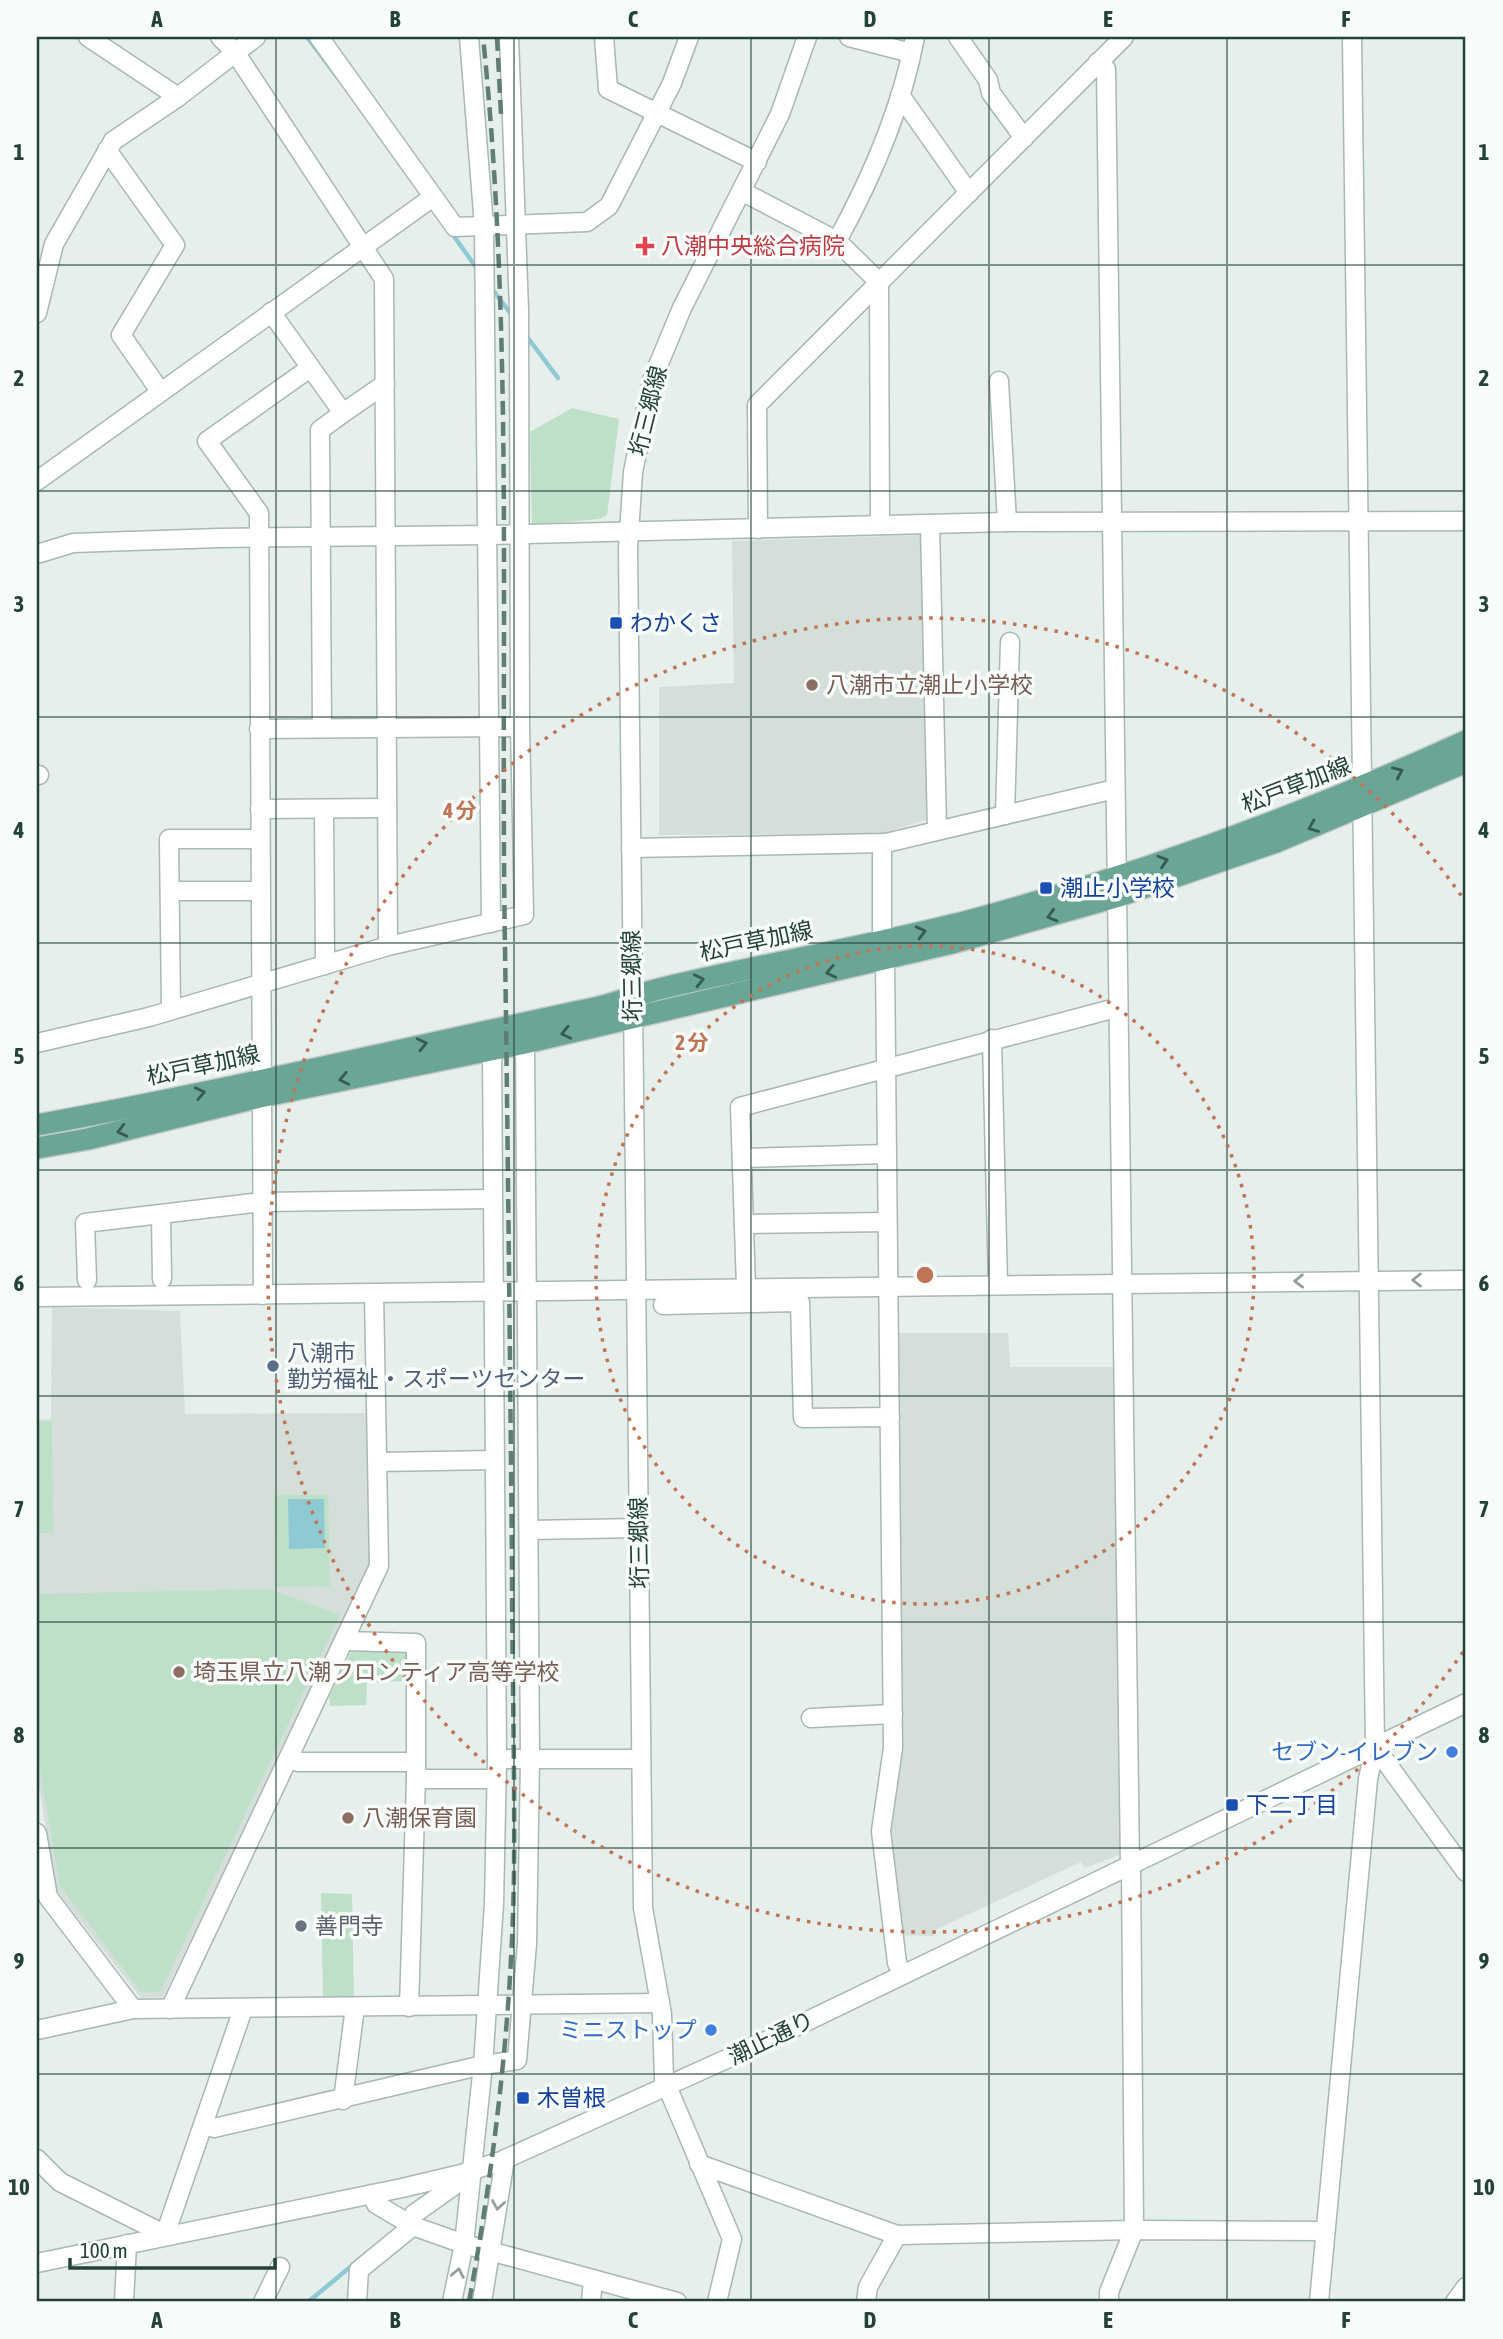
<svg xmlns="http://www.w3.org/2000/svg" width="1503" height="2339" font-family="'Asap Condensed','Noto Sans JP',sans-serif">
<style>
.built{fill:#d4dfda}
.green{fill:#bfe0c8}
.water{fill:#8ec9d4}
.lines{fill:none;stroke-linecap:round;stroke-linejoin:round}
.stream{stroke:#8ec9d4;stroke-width:4.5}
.minor-casing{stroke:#a8b8b2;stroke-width:21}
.major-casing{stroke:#c2cac8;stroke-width:24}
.minor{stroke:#fff;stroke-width:18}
.major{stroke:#6aa596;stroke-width:21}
.rail{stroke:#5f7d75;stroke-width:4.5;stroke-dasharray:14 7;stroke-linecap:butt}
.oneway{stroke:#365b51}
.oneway2{stroke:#92a09c}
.grid{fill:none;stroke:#24423a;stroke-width:2;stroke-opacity:0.55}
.ring{fill:none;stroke:#c07456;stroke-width:3.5;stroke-dasharray:3.5 7}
.health-dot{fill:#e0444e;stroke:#f7fbf9;stroke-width:2.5}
.transit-dot{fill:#1a4fb4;stroke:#f7fbf9;stroke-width:2.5}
.education-dot{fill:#8d6e63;stroke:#f7fbf9;stroke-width:2.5}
.service-dot{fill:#5c6f8a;stroke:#f7fbf9;stroke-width:2.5}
.shop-dot{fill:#3f7fe0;stroke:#f7fbf9;stroke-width:2.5}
.worship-dot{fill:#6b7280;stroke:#f7fbf9;stroke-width:2.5}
.labels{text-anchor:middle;stroke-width:7;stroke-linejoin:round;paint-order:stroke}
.health-label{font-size:23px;fill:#be3a42;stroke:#f7fbf9;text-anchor:start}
.street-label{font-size:23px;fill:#24423a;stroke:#f7fbf9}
.transit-label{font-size:23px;fill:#164399;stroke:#f7fbf9;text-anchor:start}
.education-label{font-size:23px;fill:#785e54;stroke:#f7fbf9;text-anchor:start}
.service-label{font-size:23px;fill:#4e5e75;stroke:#f7fbf9;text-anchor:start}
.shop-label{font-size:23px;fill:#366cbe;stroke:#f7fbf9;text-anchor:end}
.worship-label{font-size:23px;fill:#5b616d;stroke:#f7fbf9;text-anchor:start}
.centre{fill:#c07456;stroke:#f7fbf9;stroke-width:3.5}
.ring-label{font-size:21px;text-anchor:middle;font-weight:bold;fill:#c07456;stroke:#f7fbf9;stroke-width:7;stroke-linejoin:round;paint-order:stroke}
.neatline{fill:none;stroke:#24423a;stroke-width:2.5}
.grid-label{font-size:23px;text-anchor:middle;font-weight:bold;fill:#24423a}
</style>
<rect width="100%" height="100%" fill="#e6efeb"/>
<g class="built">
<path d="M924 535 929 819 881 834 659 835V687L734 683 732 541Z"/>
<path d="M52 1307 180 1311 185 1414 371 1413 370 1570 163 1997 141 1998 56 1890 37 1774V1420L51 1419Z"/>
<path d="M894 1333H1008L1010 1367H1114L1124 1853 1085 1868 1081 1862 937 1929 933 1936 899 1935 884 1827Z"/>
</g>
<g class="green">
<path d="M572 408 619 419 607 515 600 519 532 525 530 432Z"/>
<path d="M52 1421 53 1533H37V1422Z"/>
<path d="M274 1495H328L330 1586 275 1587Z"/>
<path d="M269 1589 340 1615 160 1992H141L60 1886 37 1751V1594Z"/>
<path d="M404 1651 407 1654 406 1681 367 1683 366 1705 330 1706 329 1697 351 1652Z"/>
<path d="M321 1893 352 1894 354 2000H323Z"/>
</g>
<path class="water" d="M288 1499H324L325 1548 289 1549Z"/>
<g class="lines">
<g class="stream">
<path d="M307 37 338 78"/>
<path d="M451 232 478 270"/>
<path d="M490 286 514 318"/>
<path d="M525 334 558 378"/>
<path d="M308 2302 355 2263"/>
</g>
<defs>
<g id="minor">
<path d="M88 37 178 97"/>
<path d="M220 37 235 52 384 279 388 946"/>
<path d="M319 37 455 227 587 222 609 206 672 83 689 37"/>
<path d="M469 37 484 226 491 923"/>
<path d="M509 37 519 310 520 727"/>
<path d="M604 37 608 89 757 162"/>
<path d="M849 37 911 53"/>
<path d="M958 37 988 80 991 93 1024 138"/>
<path d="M1098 62 1106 69 1130 1866"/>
<path d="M900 95 969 193"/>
<path d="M107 150 175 245 121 335 160 391"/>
<path d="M743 192 837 241 879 282 880 525"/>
<path d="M837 241C872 177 902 108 915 37"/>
<path d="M271 312 343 413 385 384"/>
<path d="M37 313 54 244 113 141 178 97 256 37"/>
<path d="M999 381 1007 522"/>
<path d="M37 481 433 197"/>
<path d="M930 525 937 829"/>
<path d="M758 529 757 405 1124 37"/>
<path d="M37 554 73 543 218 538 487 535 1007 522 1466 521"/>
<path d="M322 728 320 430 343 413"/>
<path d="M37 775H39"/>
<path d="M260 809 387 808"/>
<path d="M324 809 325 965"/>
<path d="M1005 815 1010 642"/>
<path d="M631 848 886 843 1115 789"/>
<path d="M170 891H260"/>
<path d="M882 942V843"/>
<path d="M885 960 893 1748 881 1831 897 1963 903 1974"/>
<path d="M171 1010 169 839H259"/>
<path d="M992 1039 998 1284"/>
<path d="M37 1043 149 1017 388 946 524 915 520 727 259 729"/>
<path d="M742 1158 886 1154"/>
<path d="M161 1215 162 1279"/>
<path d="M744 1224 887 1222"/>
<path d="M87 1280 85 1223 261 1202 492 1199"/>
<path d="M746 1287 740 1107 1116 1008"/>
<path d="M263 1295 259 513 207 441 310 368"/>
<path d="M37 1297 1466 1280"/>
<path d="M663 1305 800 1302 803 1418 890 1417"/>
<path d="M379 1462 494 1460"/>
<path d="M529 1530 639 1528"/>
<path d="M345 1641 416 1643V1779L409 2007"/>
<path d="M811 1718 893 1714"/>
<path d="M1375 1747 1466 1872"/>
<path d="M289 1759 298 1762H416"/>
<path d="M497 1759H641"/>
<path d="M416 1779H497"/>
<path d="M37 1833 48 1897 133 2009"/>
<path d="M170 2009 379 1566 374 1294"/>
<path d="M37 2030 133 2009 660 2003"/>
<path d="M343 2100 355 2007"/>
<path d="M204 2125 214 2128 483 2065 517 2060 527 1944 530 1759 525 1043"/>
<path d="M37 2159 60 2182 156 2230 158 2237"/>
<path d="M699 2164 897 2235 1134 2230 1324 2231"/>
<path d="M372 2194 376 2204 413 2226 464 2244 677 2302"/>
<path d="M408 2223 414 2214 455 2185"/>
<path d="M170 2234 168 2226 243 2009"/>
<path d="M37 2263 402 2188 461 2174 501 2161 762 2043 1466 1703"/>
<path d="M124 2302 127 2244"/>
<path d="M263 2302 280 2267"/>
<path d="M357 2302 359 2270 413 2226"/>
<path d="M452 2302 464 2244 483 2065 494 1904 497 1759 492 1049"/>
<path d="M482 2302 505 2159"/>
<path d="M591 2302 593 2279"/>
<path d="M717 2302 732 2239 664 2079 662 2014 643 1908 628 549 633 472 652 380 682 308 780 114 807 37"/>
<path d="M866 2302 868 2287 897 2235"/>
<path d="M1109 2302V2292L1134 2230 1131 1865"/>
<path d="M1319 2302 1368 1779 1375 1747 1352 37"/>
<path d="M1455 2302 1466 2287"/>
</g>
<g id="major">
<path d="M37 1125C225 1091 411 1047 599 1007 620 1002 641 993 663 988 767 963 873 946 976 919 1145 873 1308 813 1466 741"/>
<path d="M37 1148 88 1139 260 1097 525 1043 956 942 1116 897 1276 842 1466 762"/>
</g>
</defs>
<use href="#minor" class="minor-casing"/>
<use href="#major" class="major-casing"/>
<use href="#minor" class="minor"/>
<use href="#major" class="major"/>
<g class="rail">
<path d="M497 37 501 114"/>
<path d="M469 2302C495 2160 512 2016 514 1872 515 1769 512 1667 512 1564 510 1359 508 1154 505 948 500 646 514 337 483 37"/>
</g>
</g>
<defs><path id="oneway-chevron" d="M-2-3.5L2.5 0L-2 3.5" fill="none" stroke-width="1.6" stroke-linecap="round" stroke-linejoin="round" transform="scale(1.75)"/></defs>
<g class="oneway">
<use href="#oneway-chevron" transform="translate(1398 772) rotate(-24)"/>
<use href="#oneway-chevron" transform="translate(1313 827) rotate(158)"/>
<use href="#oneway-chevron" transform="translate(1163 861) rotate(-18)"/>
<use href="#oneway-chevron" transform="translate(1052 916) rotate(164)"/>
<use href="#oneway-chevron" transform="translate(921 932) rotate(-14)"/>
<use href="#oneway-chevron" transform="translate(831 972) rotate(168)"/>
<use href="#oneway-chevron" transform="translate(699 980) rotate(-13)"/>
<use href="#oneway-chevron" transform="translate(566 1033) rotate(167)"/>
<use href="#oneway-chevron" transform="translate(422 1044) rotate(-13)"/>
<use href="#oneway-chevron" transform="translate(344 1079) rotate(169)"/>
<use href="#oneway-chevron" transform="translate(200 1093) rotate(-12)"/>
<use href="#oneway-chevron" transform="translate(122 1131) rotate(166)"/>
</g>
<g class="oneway2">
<use href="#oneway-chevron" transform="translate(1417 1280) rotate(180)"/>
<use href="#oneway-chevron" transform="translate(1299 1281) rotate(179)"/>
<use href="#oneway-chevron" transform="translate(498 2205) rotate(99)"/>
<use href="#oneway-chevron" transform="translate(458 2273) rotate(-79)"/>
</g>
<path class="grid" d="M276 37V2302M514 37V2302M751 37V2302M989 37V2302M1227 37V2302M37 265H1466M37 491H1466M37 717H1466M37 943H1466M37 1170H1466M37 1396H1466M37 1622H1466M37 1848H1466M37 2074H1466"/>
<g class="ring">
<circle cx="925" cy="1275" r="329"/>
<path d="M1463 1652A657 657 0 1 1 1463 898"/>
</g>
<path class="health-dot" d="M641.5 235.5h7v7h7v7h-7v7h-7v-7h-7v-7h7z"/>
<g class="transit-dot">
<rect x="609" y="616" width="14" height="14" rx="3.5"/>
<rect x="1039" y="881" width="14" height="14" rx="3.5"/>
<rect x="1225" y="1798" width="14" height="14" rx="3.5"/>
<rect x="516" y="2091" width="14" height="14" rx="3.5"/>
</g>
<g class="education-dot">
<circle cx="812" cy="685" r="7"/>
<circle cx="179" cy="1672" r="7"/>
<circle cx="348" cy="1818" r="7"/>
</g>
<circle class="service-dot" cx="273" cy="1366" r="7"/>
<g class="shop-dot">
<circle cx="1452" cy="1752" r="7"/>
<circle cx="711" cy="2030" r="7"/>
</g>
<circle class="worship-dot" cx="301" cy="1926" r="7"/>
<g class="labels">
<g class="health-label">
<text x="661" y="254">八潮中央総合病院</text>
</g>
<g class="street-label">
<text transform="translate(648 411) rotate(-76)" y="8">垳三郷線</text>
<text transform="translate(1296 785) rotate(-21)" y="8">松戸草加線</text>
<text transform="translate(756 941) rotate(-12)" y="8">松戸草加線</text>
<text transform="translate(632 976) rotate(-91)" y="8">垳三郷線</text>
<text transform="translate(203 1065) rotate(-12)" y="8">松戸草加線</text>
<text transform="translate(639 1543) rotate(-91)" y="8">垳三郷線</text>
<text transform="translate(771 2038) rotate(-26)" y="8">潮止通り</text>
</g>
<g class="transit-label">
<text x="630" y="631">わかくさ</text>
<text x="1060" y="896">潮止小学校</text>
<text x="1246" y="1813">下二丁目</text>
<text x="537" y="2106">木曽根</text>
</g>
<g class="education-label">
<text x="826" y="693">八潮市立潮止小学校</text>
<text x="193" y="1680">埼玉県立八潮フロンティア高等学校</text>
<text x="362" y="1826">八潮保育園</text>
</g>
<g class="service-label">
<text x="287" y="1361">八潮市<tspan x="287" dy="26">勤労福祉・スポーツセンター</tspan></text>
</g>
<g class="shop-label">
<text x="1438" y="1760">セブン-イレブン</text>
<text x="697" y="2038">ミニストップ</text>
</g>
<g class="worship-label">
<text x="315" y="1934">善門寺</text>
</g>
</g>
<circle cx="925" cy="1275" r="10" class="centre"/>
<g class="ring-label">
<text x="460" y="818">4 分</text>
<text x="692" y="1050">2 分</text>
</g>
<rect width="1503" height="2339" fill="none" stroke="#f7fbf9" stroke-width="77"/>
<path d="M70 2258v10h205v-10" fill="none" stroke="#24423a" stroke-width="3.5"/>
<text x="80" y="2258" font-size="21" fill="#24423a" stroke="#f7fbf9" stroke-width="5" paint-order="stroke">100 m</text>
<rect x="38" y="38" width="1426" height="2262" class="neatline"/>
<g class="grid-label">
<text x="157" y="27">A</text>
<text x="395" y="27">B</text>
<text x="633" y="27">C</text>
<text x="870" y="27">D</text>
<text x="1108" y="27">E</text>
<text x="1346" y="27">F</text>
<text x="19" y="160">1</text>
<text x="1484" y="160">1</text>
<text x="19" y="386">2</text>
<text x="1484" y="386">2</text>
<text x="19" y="612">3</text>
<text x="1484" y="612">3</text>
<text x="19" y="838">4</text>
<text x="1484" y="838">4</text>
<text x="19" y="1064">5</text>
<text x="1484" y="1064">5</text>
<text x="19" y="1291">6</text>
<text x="1484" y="1291">6</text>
<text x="19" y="1517">7</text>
<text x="1484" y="1517">7</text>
<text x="19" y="1743">8</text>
<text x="1484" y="1743">8</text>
<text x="19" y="1969">9</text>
<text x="1484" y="1969">9</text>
<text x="19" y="2195">10</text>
<text x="1484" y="2195">10</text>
<text x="157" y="2328">A</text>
<text x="395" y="2328">B</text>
<text x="633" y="2328">C</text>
<text x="870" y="2328">D</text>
<text x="1108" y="2328">E</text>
<text x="1346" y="2328">F</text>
</g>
</svg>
